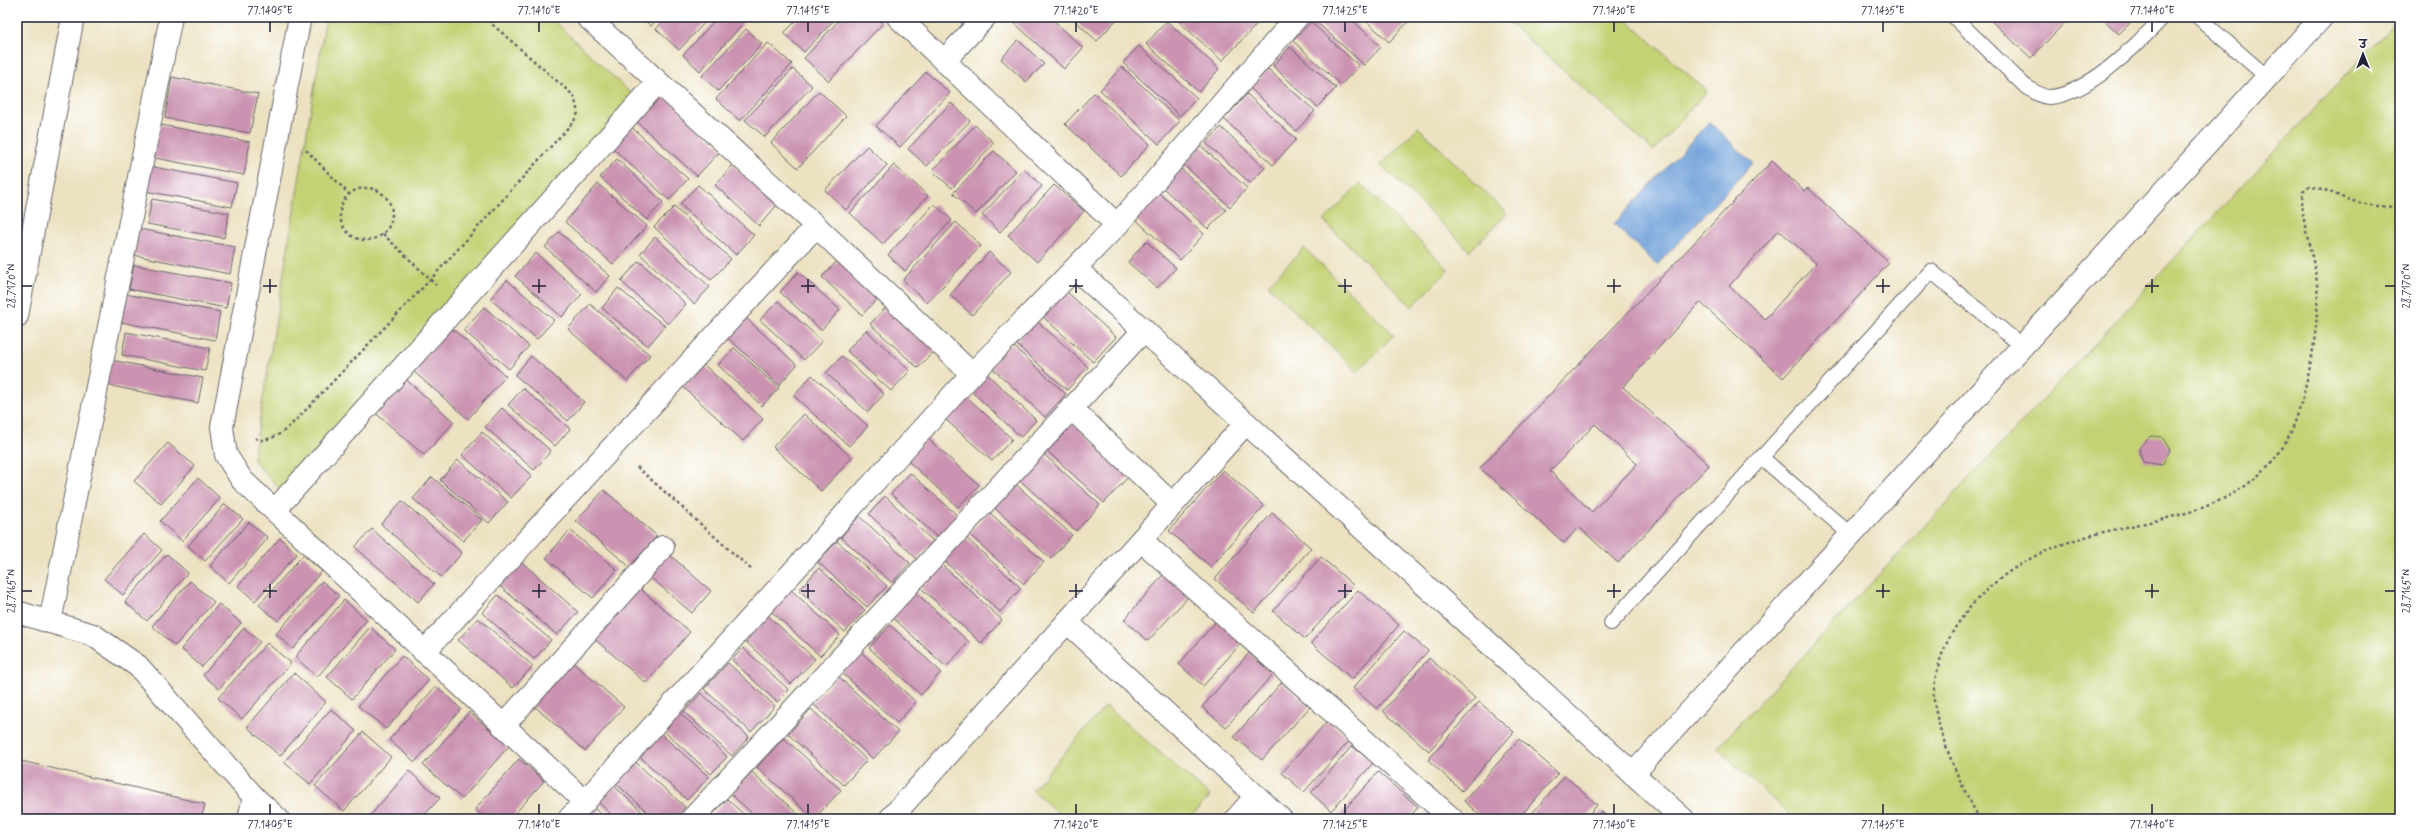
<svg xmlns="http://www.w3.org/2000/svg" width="2417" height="836" font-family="Mynerve,'Playpen Sans Deva',sans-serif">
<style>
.green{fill:#c4d274;stroke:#737a58}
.water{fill:#70a0d9;stroke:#49618a}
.building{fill:#cb93b1;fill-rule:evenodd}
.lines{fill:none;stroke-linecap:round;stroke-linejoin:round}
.service-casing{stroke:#69656a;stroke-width:16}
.minor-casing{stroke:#69656a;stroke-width:24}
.path{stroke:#69656a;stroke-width:2.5;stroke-dasharray:3 3;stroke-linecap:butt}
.service{stroke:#fff;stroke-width:14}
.minor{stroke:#fff;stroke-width:22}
.ticks{fill:none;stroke:#22223b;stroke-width:1.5}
.neatline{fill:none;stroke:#22223b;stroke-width:1.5}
.ticks-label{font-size:10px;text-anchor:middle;fill:#22223b}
</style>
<rect width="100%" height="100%" fill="#fff"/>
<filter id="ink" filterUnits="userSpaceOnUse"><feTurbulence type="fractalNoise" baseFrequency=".025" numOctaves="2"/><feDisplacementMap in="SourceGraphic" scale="8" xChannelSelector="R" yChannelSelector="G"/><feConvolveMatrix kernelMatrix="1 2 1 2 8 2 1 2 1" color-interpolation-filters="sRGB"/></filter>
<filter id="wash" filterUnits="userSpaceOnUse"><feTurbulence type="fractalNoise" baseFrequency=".012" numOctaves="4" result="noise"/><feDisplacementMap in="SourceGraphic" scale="16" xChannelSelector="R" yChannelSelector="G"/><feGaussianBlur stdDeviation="0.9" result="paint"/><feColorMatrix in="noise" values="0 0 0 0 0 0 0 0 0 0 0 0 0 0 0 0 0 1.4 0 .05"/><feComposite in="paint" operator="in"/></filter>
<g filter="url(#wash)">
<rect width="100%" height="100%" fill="#ece2c1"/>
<g class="green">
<path d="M326 17H550L640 102 284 494 253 459Z"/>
<path d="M1509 17H1623L1707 91 1654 151 1506 20Z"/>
<path d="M2400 17V819H1794L1717 748Z"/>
<path d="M1418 127 1507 214 1470 251 1381 165Z"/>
<path d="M1360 183 1449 270 1412 307 1324 221Z"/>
<path d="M1304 248 1394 335 1357 372 1268 285Z"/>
<path d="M1106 706 1210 796 1189 819H1065L1032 790Z"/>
</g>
<path class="water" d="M1709 122 1753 163 1657 265 1614 224Z"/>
<g id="blocks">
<g class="building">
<path d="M641 17H659L651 26Z"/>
<path d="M667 17H710L679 50 656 29Z"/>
<path d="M718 17H735L743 24 700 71 683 55Z"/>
<path d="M800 17H837L804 52 784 33Z"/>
<path d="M842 17H877L883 23 829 81 804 58Z"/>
<path d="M955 17H983L970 30Z"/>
<path d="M1008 17H1050L1083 48 1064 69Z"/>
<path d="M1071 17H1119L1097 41Z"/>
<path d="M1174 17H1254L1259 22 1222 61Z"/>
<path d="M1264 17H1275L1270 22Z"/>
<path d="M1311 17H1349L1381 47 1364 65Z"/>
<path d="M1362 17H1406L1410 20 1389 42Z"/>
<path d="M1987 17H2070L2031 58Z"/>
<path d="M2101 17H2136L2119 34Z"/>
<path d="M1167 21 1219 69 1199 92 1146 44Z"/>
<path d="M1311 22 1359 66 1341 85 1293 41Z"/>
<path d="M746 29 762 44 718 91 702 76Z"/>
<path d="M1018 40 1044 64 1026 82 1001 59Z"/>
<path d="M768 43 792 64 740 121 716 99Z"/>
<path d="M1139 46 1197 98 1180 116 1123 63Z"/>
<path d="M1290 47 1336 88 1317 107 1273 66Z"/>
<path d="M1122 67 1180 121 1159 144 1100 90Z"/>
<path d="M793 69 812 86 765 137 745 120Z"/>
<path d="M1268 69 1315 111 1296 131 1250 88Z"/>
<path d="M926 72 950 93 900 147 876 126Z"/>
<path d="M172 77 258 94 250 133 165 118Z"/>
<path d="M819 91 846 116 798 168 771 143Z"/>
<path d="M660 92 722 149 697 176 634 119Z"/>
<path d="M1094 93 1150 144 1121 176 1065 124Z"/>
<path d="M1247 94 1296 139 1273 165 1224 119Z"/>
<path d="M951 103 970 121 927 166 908 149Z"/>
<path d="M626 122 688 179 669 200 607 143Z"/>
<path d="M156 124 250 142 244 175 150 157Z"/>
<path d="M975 125 994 143 952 188 932 171Z"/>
<path d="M1221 127 1265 168 1250 183 1206 143Z"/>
<path d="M867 146 887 165 846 210 825 190Z"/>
<path d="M1201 146 1247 188 1230 207 1184 165Z"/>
<path d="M994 151 1016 171 976 214 953 193Z"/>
<path d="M617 159 663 202 647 220 600 177Z"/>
<path d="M1772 161 1804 191 1808 188 1889 263 1783 378 1700 302 1623 387 1709 465 1618 563 1579 527 1564 543 1480 468ZM1779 230 1816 263 1765 319 1729 286ZM1595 424 1637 464 1592 512 1550 471Z"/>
<path d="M733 165 777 205 759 226 715 185Z"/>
<path d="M894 165 928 196 883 244 850 213Z"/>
<path d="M149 166 237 183 232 207 145 191Z"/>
<path d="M1024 169 1042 186 1000 232 982 215Z"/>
<path d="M1181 169 1226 210 1208 229 1163 188Z"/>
<path d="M598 184 647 226 613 264 565 222Z"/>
<path d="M698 185 754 235 736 255 680 204Z"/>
<path d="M1054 185 1084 211 1037 262 1008 235Z"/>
<path d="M1158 192 1204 234 1180 260 1134 218Z"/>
<path d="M152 199 229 213 224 238 147 224Z"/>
<path d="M934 204 952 220 905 271 888 255Z"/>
<path d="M674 207 731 259 711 280 654 227Z"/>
<path d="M956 222 981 246 927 303 903 280Z"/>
<path d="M139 229 235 247 230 274 133 255Z"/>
<path d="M559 232 610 276 596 292 545 247Z"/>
<path d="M655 237 710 287 694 304 640 254Z"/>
<path d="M1146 241 1176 268 1157 288 1128 262Z"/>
<path d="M989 252 1011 272 972 315 950 295Z"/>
<path d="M536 253 582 294 562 317 515 276Z"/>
<path d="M839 259 880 296 862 315 822 277Z"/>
<path d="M639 261 686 304 668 324 621 281Z"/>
<path d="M134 265 231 283 226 308 129 289Z"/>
<path d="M798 272 840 310 821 330 780 292Z"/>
<path d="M507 280 554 320 537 339 490 299Z"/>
<path d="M618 288 665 326 648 346 602 308Z"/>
<path d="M1065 290 1116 337 1093 362 1041 315Z"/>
<path d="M120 293 220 312 215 340 115 321Z"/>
<path d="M778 301 822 341 804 360 760 320Z"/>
<path d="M590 304 650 355 627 381 568 329Z"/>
<path d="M888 305 936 349 918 368 870 324Z"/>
<path d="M484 307 529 346 509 369 463 330Z"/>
<path d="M746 318 797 365 779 385 727 337Z"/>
<path d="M1036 320 1088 367 1067 390 1015 343Z"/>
<path d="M450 327 506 376 468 419 412 370Z"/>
<path d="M866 330 910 371 891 391 847 351Z"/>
<path d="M126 332 210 348 205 371 122 355Z"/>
<path d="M1011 344 1066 394 1045 417 990 366Z"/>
<path d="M734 348 779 388 762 406 718 365Z"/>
<path d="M531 356 584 402 568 421 515 375Z"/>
<path d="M842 356 884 394 868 412 826 373Z"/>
<path d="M111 360 203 378 198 403 106 385Z"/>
<path d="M704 365 763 419 743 441 683 387Z"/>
<path d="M987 374 1036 420 1021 437 971 391Z"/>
<path d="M812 375 868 426 849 446 794 396Z"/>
<path d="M402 376 454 422 424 455 372 410Z"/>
<path d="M523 388 570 429 555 446 508 405Z"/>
<path d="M966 396 1012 439 992 461 945 419Z"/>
<path d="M502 408 551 451 534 470 485 427Z"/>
<path d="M804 414 852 458 821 491 773 447Z"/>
<path d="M1069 420 1129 476 1104 503 1044 448Z"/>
<path d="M482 432 532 476 511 498 462 455Z"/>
<path d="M2150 436 2162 437 2170 450 2162 465 2143 462 2139 448Z"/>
<path d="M927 438 979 485 958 507 907 460Z"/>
<path d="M168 443 195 466 161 504 134 481Z"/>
<path d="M1038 449 1100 505 1076 531 1014 475Z"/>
<path d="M458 460 508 502 489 523 440 480Z"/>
<path d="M1223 470 1264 506 1211 567 1169 531Z"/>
<path d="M910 473 958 516 938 538 891 494Z"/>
<path d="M432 477 482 520 463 541 413 499Z"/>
<path d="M198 478 220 498 182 541 160 521Z"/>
<path d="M1010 479 1072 535 1051 559 988 502Z"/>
<path d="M604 490 657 536 630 567 576 521Z"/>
<path d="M885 496 933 541 917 559 869 514Z"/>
<path d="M402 501 462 553 441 577 381 524Z"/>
<path d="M225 504 243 519 205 561 188 546Z"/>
<path d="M989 512 1044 562 1024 584 969 534Z"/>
<path d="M1272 513 1311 548 1254 613 1215 579Z"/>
<path d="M859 516 910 563 892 583 841 537Z"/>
<path d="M249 522 268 538 229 583 210 566Z"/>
<path d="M372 529 434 584 418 602 355 547Z"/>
<path d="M570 530 617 570 593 598 546 558Z"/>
<path d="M144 534 162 550 123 595 104 579Z"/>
<path d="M964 536 1021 588 1000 612 942 559Z"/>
<path d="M280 538 297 554 255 601 238 586Z"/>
<path d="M837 541 887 586 867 607 818 562Z"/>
<path d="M663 549 711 591 692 613 643 571Z"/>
<path d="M167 554 188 573 147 621 125 602Z"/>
<path d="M303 555 322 571 278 621 259 605Z"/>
<path d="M1321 557 1353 585 1305 639 1273 611Z"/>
<path d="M517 558 578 612 557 635 495 582Z"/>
<path d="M942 565 1002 620 981 643 921 588Z"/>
<path d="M819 568 865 610 845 632 799 590Z"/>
<path d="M1164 574 1189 596 1148 641 1124 620Z"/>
<path d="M190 581 214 602 175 646 152 626Z"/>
<path d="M322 581 339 596 293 649 276 634Z"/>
<path d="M636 585 690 632 646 683 591 636Z"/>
<path d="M911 588 969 642 946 667 888 613Z"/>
<path d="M790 589 840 635 820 656 770 610Z"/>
<path d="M1358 590 1399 625 1352 679 1311 643Z"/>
<path d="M498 595 551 640 534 659 482 613Z"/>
<path d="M344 600 367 620 317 677 295 657Z"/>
<path d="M219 604 241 623 202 667 181 649Z"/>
<path d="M765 613 815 659 791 684 742 638Z"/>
<path d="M478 618 533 666 513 688 458 640Z"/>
<path d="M1217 620 1243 641 1203 686 1179 664Z"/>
<path d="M890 625 941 672 921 695 869 648Z"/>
<path d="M370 627 395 649 352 699 327 677Z"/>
<path d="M244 628 260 642 219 689 203 675Z"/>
<path d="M1404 631 1428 651 1377 709 1353 688Z"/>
<path d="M267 643 291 663 242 719 218 698Z"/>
<path d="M743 648 789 690 777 702 732 660Z"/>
<path d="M860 651 916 702 897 723 841 672Z"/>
<path d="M1249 653 1273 674 1226 727 1202 707Z"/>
<path d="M402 656 429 680 386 729 358 706Z"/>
<path d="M1429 658 1475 698 1429 751 1383 711Z"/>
<path d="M570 660 624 707 585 751 532 704Z"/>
<path d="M728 663 775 706 751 732 704 689Z"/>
<path d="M294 673 326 702 280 756 247 727Z"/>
<path d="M838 676 898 732 873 759 812 703Z"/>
<path d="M1282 682 1310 707 1262 760 1234 737Z"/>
<path d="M436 686 461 709 415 762 389 740Z"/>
<path d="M701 693 749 737 732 756 684 712Z"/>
<path d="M1479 702 1514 732 1462 791 1428 760Z"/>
<path d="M331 709 356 731 310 784 284 762Z"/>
<path d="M811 709 867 760 844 785 788 734Z"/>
<path d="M469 712 509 746 462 799 423 765Z"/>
<path d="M680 713 727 757 711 774 664 731Z"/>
<path d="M1328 720 1350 740 1304 792 1282 773Z"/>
<path d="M363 732 391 757 344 811 315 786Z"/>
<path d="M661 734 709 777 687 800 640 757Z"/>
<path d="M784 738 841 790 814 819 757 767Z"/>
<path d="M1519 739 1558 773 1518 819H1484L1464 801Z"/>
<path d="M1352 746 1373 763 1331 811 1311 793Z"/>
<path d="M631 758 685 807 674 819H655L611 779Z"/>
<path d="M519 759 544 781 510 819H486L475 809Z"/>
<path d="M17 760 205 804 201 819H17Z"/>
<path d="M409 771 440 798 421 819H367Z"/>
<path d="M752 772 803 819H758L731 794Z"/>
<path d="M1378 772 1418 807 1408 819 1337 818Z"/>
<path d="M1565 776 1597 805 1585 819H1527Z"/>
<path d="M614 786 650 819H616L599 803Z"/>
<path d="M727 799 749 819H708Z"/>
<path d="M593 807 606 819H581Z"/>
<path d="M1249 809 1261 819H1240Z"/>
<path d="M1601 811 1610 819H1594Z"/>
<path d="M1428 813 1435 819H1423Z"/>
</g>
</g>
</g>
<g filter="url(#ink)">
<use href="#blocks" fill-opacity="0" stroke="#69656a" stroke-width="1"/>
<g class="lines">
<defs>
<g id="service">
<path d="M1954 17 2024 85C2031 89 2040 97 2049 97 2087 95 2138 44 2163 17"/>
<path d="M2198 17 2267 77"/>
<path d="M1761 457 1851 535"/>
<path d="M1611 623 1931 271 2022 346"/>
</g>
<g id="minor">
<path d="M300 17 222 427 226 455 242 480 585 802"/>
<path d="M587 17 816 226 972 374"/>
<path d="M898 17 1117 225"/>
<path d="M944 61 985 17"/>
<path d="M1076 269 1683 819"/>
<path d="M17 316 73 17"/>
<path d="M1071 408 1172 504"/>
<path d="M275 510 658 82"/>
<path d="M1141 540 1452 819"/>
<path d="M17 612 93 635 138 666 254 797 278 819"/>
<path d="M50 622 171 17"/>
<path d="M1067 622 1281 819"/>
<path d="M424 652 816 226"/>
<path d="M503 726 663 547"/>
<path d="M1633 774 2322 17"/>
<path d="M249 819 254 797"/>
<path d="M569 819 972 374 1117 225 1297 17"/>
<path d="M692 819 1144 330"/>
<path d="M890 819 1246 423"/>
<path d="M1236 819 1256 796"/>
</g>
</defs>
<use href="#service" class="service-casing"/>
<use href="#minor" class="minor-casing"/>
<g class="path">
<path d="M306 150 349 194"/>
<circle cx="366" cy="214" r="26"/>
<path d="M383 234 436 285"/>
<path d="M255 438 259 440C276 440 287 429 298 418L430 280 574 121 578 113 574 96 484 17"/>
<path d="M637 467 753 571"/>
<path d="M1980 819C1964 794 1931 720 1934 691 1939 620 2003 564 2066 543 2142 516 2228 524 2281 450 2305 417 2323 316 2316 276 2312 251 2299 215 2303 192L2309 187C2324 187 2336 196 2350 200 2365 205 2385 208 2400 206"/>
</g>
<use href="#service" class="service"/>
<use href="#minor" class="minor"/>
</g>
</g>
<path class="ticks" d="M270 22V32M539 22V32M808 22V32M1076 22V32M1345 22V32M1614 22V32M1883 22V32M2152 22V32M270 279V293M539 279V293M808 279V293M1076 279V293M1345 279V293M1614 279V293M1883 279V293M2152 279V293M22 286H32M263 286H277M532 286H546M801 286H815M1069 286H1083M1338 286H1352M1607 286H1621M1876 286H1890M2145 286H2159M2385 286H2395M270 584V598M539 584V598M808 584V598M1076 584V598M1345 584V598M1614 584V598M1883 584V598M2152 584V598M22 591H32M263 591H277M532 591H546M801 591H815M1069 591H1083M1338 591H1352M1607 591H1621M1876 591H1890M2145 591H2159M2385 591H2395M270 804V814M539 804V814M808 804V814M1076 804V814M1345 804V814M1614 804V814M1883 804V814M2152 804V814"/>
<rect width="2417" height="836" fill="none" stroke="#fff" stroke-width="44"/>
<g transform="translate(2363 54)" stroke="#ffffff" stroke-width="3" paint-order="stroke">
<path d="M0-3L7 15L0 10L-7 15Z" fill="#22223b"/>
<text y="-6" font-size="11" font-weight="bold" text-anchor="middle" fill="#22223b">उ</text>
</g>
<rect x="22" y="22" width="2373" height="792" class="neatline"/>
<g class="ticks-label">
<text x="270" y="14">77.1405°E</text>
<text x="539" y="14">77.1410°E</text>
<text x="808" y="14">77.1415°E</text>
<text x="1076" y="14">77.1420°E</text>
<text x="1345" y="14">77.1425°E</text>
<text x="1614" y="14">77.1430°E</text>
<text x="1883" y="14">77.1435°E</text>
<text x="2152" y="14">77.1440°E</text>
<text transform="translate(11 286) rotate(-90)" y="4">28.7170°N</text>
<text transform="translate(2406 286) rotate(-90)" y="4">28.7170°N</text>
<text transform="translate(11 591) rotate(-90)" y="4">28.7165°N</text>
<text transform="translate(2406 591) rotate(-90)" y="4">28.7165°N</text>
<text x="270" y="828">77.1405°E</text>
<text x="539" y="828">77.1410°E</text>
<text x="808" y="828">77.1415°E</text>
<text x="1076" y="828">77.1420°E</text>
<text x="1345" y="828">77.1425°E</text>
<text x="1614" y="828">77.1430°E</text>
<text x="1883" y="828">77.1435°E</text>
<text x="2152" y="828">77.1440°E</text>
</g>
</svg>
